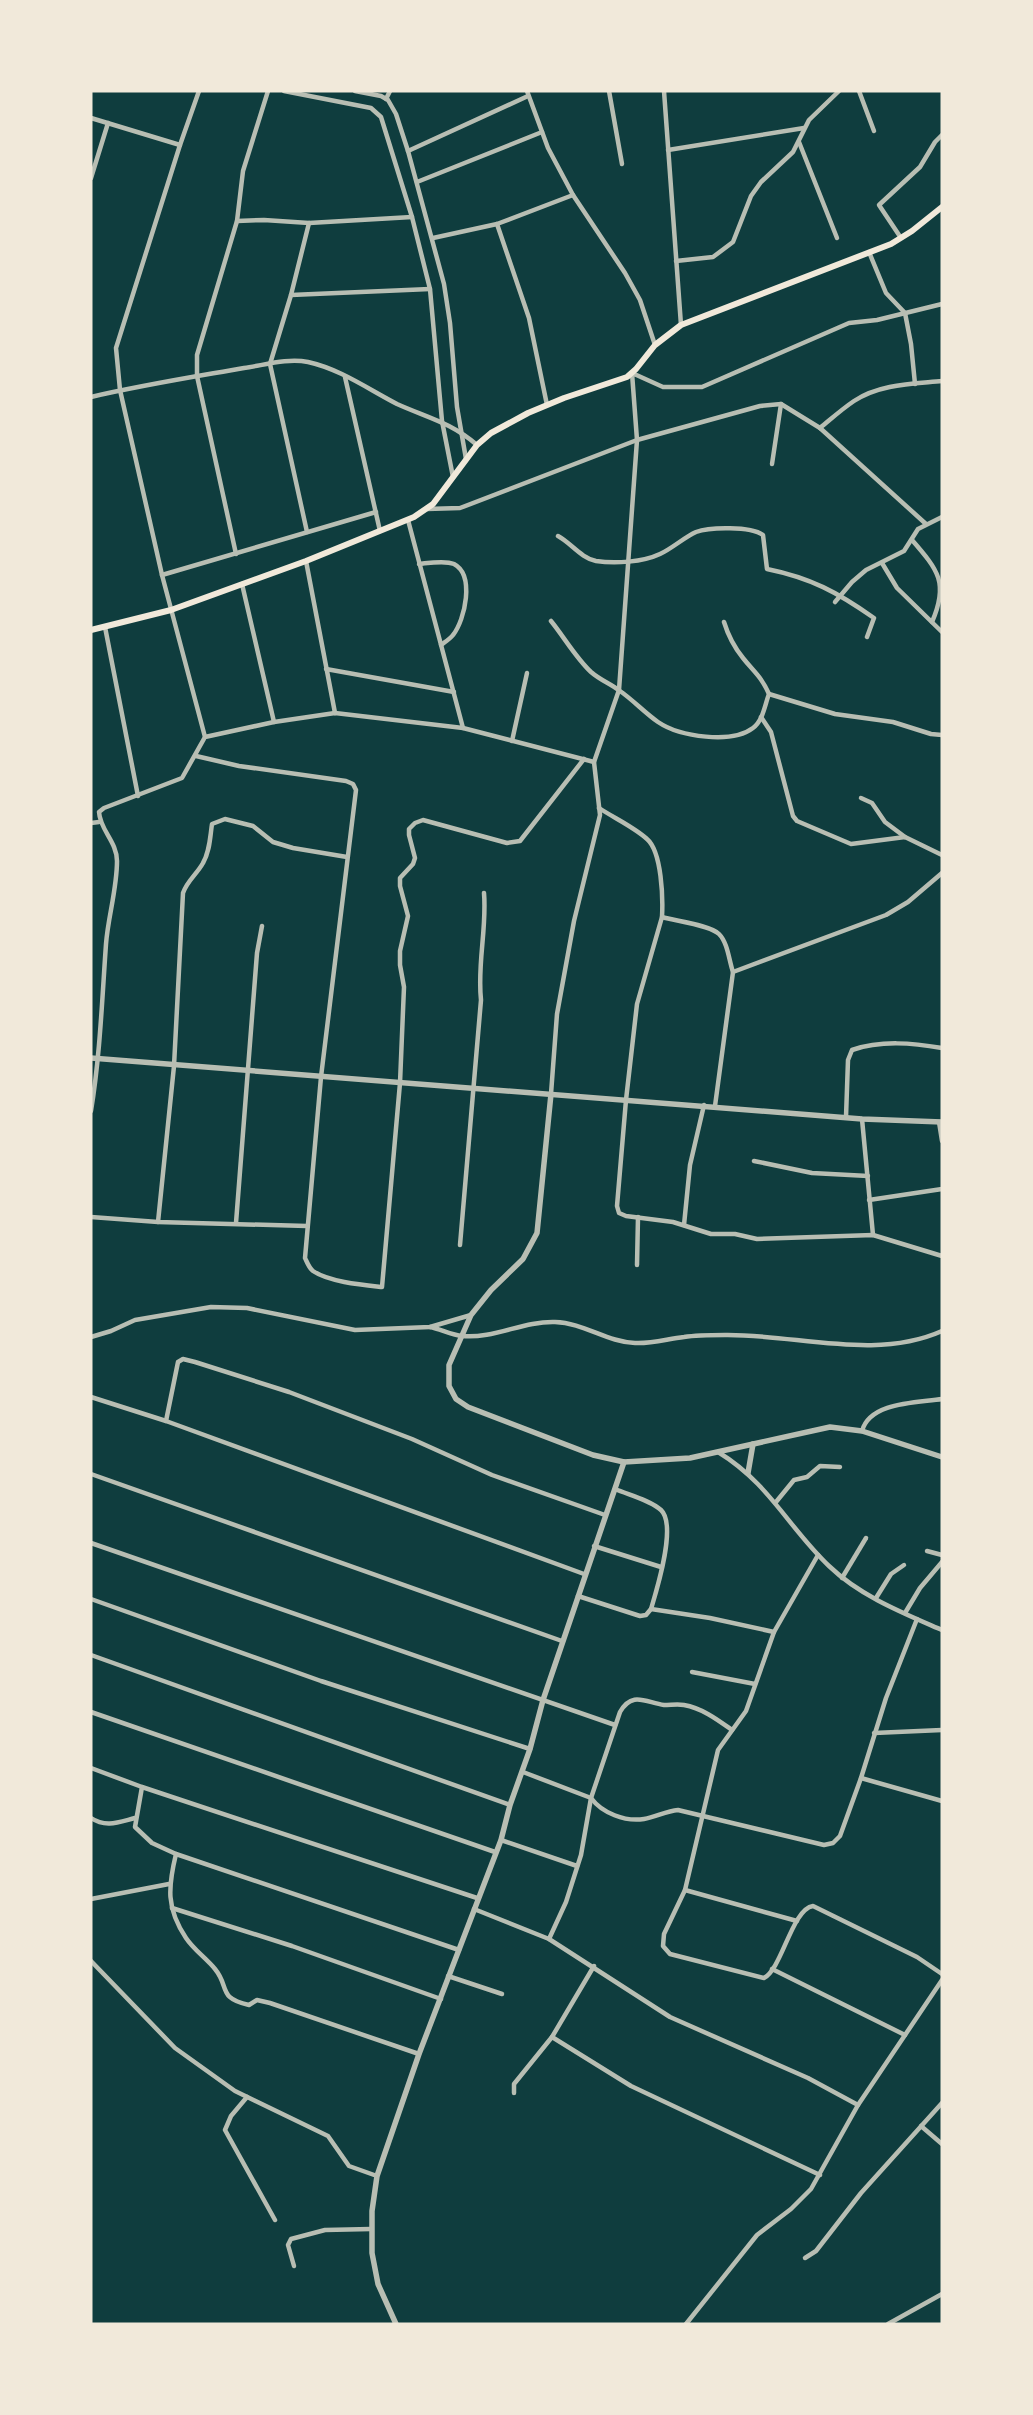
<svg xmlns="http://www.w3.org/2000/svg" width="1033" height="2415" font-family="Figtree,sans-serif">
<style>
.lines{fill:none;stroke-linecap:round;stroke-linejoin:round}
.minor{stroke:#b8beb3;stroke-width:4.5}
.tertiary{stroke:#b8beb3;stroke-width:5.5}
.secondary{stroke:#f1e9da;stroke-width:6}
</style>
<rect width="100%" height="100%" fill="#0f3d3e"/>
<g class="lines">
<g class="minor">
<path d="M199 91 180 145 116 348 120 390 162 575 205 737"/>
<path d="M284 91 371 108 381 117 412 217 430 289 442 421 453 477"/>
<path d="M355 91 381 96 388 100 396 114 408 151 444 284 450 323 457 407 466 459"/>
<path d="M527 91 548 148 573 195 625 273 640 300 655 345"/>
<path d="M609 91 622 164"/>
<path d="M664 91 681 325"/>
<path d="M859 91 874 131"/>
<path d="M386 99 390 91"/>
<path d="M91 118 180 145"/>
<path d="M799 142 837 238"/>
<path d="M668 150 804 128"/>
<path d="M408 151 528 96"/>
<path d="M91 178 108 123"/>
<path d="M417 182 542 132"/>
<path d="M237 221 264 220 309 223 412 217"/>
<path d="M497 224 529 318 547 405"/>
<path d="M433 238 497 224 573 195"/>
<path d="M901 238 879 205 920 167 935 142 942 135"/>
<path d="M869 252 886 293 905 313 911 344 915 384"/>
<path d="M676 261 713 257 733 242 751 196 761 182 793 152 809 120 839 91"/>
<path d="M291 295 430 289"/>
<path d="M345 377 380 531"/>
<path d="M91 397C142 385 193 377 244 368 265 365 287 358 308 362 340 369 368 389 397 404 428 418 450 422 477 445"/>
<path d="M820 428C831 419 842 409 854 401 880 384 912 384 942 381"/>
<path d="M772 464 781 404"/>
<path d="M427 509 460 508 637 440 760 406 781 404 820 428 926 524"/>
<path d="M408 520 463 728"/>
<path d="M307 532 270 364 291 295 309 223"/>
<path d="M558 536C571 543 581 558 596 561 615 564 643 562 660 554 673 548 683 538 696 532 709 527 751 526 763 535L767 569C811 578 837 592 874 618L867 637"/>
<path d="M912 540C938 570 949 583 932 622"/>
<path d="M236 554 197 376V355L237 221 243 171 268 91"/>
<path d="M306 561 335 713"/>
<path d="M882 563 897 588 942 632"/>
<path d="M419 564C429 563 445 560 454 564 475 575 465 620 453 635 450 639 445 642 441 645"/>
<path d="M162 575 376 512"/>
<path d="M242 584 274 722"/>
<path d="M835 602 852 582 866 570 904 551 918 529 942 517"/>
<path d="M551 621C564 637 576 658 591 672 600 680 611 684 620 691 633 700 645 713 658 722 680 737 732 744 753 728 763 721 765 704 769 694 761 676 754 672 743 658 734 647 728 635 724 622"/>
<path d="M105 627 138 796"/>
<path d="M326 669 454 692"/>
<path d="M769 694 835 714 893 722 931 734 942 735"/>
<path d="M761 717 771 732 793 816 797 821 851 844 905 837 942 855"/>
<path d="M512 741 527 673"/>
<path d="M196 756 239 766 346 781 353 784 356 790 321 1077 305 1258C307 1262 309 1268 313 1271 329 1282 363 1285 382 1287L400 1083 404 987 400 965V951L408 916 400 886V878L413 864 415 858 409 835V829L415 823 423 820 507 843 520 841 584 759"/>
<path d="M861 798 872 803 885 822 905 837"/>
<path d="M599 808C614 818 634 827 647 839 662 852 663 899 662 917L637 1004 626 1100 617 1206 619 1213 626 1216 673 1222 711 1234H735L757 1239 873 1235 942 1256"/>
<path d="M91 823 99 822"/>
<path d="M662 917C675 921 710 925 719 934 728 943 729 961 733 972"/>
<path d="M551 1094 557 1014 574 921 600 815 594 762 619 690 637 440 632 373 663 387H702L849 323 877 320 942 304"/>
<path d="M715 1106 733 972 886 915 908 902 942 873"/>
<path d="M91 1111C100 1056 102 1000 106 944 108 917 117 889 117 861 117 842 100 830 99 812L104 808 182 778 205 737 274 722 335 713 463 728 594 762"/>
<path d="M846 1117 848 1060 852 1050C881 1040 913 1043 942 1048"/>
<path d="M862 1119 873 1235"/>
<path d="M939 1122 942 1141"/>
<path d="M754 1161 812 1173 868 1176"/>
<path d="M869 1200 942 1189"/>
<path d="M91 1217 158 1222 307 1226"/>
<path d="M158 1222 174 1066 183 893C187 881 197 874 203 863 210 851 210 837 212 824L225 819 253 826 273 842 293 848 347 857"/>
<path d="M236 1223 257 953 262 926"/>
<path d="M684 1225 690 1165 704 1105"/>
<path d="M460 1245 481 1000C477 964 487 929 484 893"/>
<path d="M637 1265 638 1217"/>
<path d="M430 1327C440 1329 452 1335 462 1336 494 1339 523 1321 555 1322 584 1323 607 1342 635 1343 651 1344 667 1339 684 1337 697 1335 711 1335 725 1335 796 1334 875 1361 942 1331"/>
<path d="M91 1337 111 1331 135 1320 211 1307 247 1308 355 1330 430 1327 471 1315"/>
<path d="M91 1397 166 1421 584 1574"/>
<path d="M166 1421 178 1362 183 1359 195 1362 289 1392 412 1439 492 1475 605 1515"/>
<path d="M862 1431C870 1402 916 1403 942 1399"/>
<path d="M718 1452C769 1483 788 1527 829 1566 860 1596 903 1613 942 1630"/>
<path d="M91 1474 562 1641"/>
<path d="M776 1502 794 1480 807 1477 820 1466 840 1467"/>
<path d="M91 1543 615 1725"/>
<path d="M594 1546 661 1567"/>
<path d="M927 1551 942 1555"/>
<path d="M818 1555 774 1632 746 1711 718 1750 685 1890 664 1934 663 1946 670 1954 764 1978C782 1969 792 1909 813 1906L917 1957 942 1974"/>
<path d="M842 1578 866 1538"/>
<path d="M578 1596 640 1616 646 1615 651 1609C657 1589 677 1525 661 1510 650 1500 629 1495 615 1489"/>
<path d="M876 1598 891 1574 904 1565"/>
<path d="M91 1599 321 1681 530 1749"/>
<path d="M651 1609 710 1618 774 1632"/>
<path d="M905 1613 920 1588 942 1562"/>
<path d="M91 1655 510 1805"/>
<path d="M692 1672 755 1684"/>
<path d="M91 1712 495 1852"/>
<path d="M874 1733 942 1730"/>
<path d="M91 1768 142 1787 477 1898"/>
<path d="M523 1772 591 1798C602 1813 625 1822 644 1819 656 1817 666 1811 678 1810L824 1845 833 1843 840 1836 861 1778 886 1698 917 1619"/>
<path d="M861 1778 942 1801"/>
<path d="M142 1787 135 1827 152 1843 176 1854 459 1950"/>
<path d="M91 1818C106 1828 119 1822 135 1818"/>
<path d="M501 1840 577 1866"/>
<path d="M176 1854C168 1887 166 1908 186 1938 194 1950 206 1958 215 1969 230 1987 217 1998 249 2005L257 2000 270 2003 419 2054"/>
<path d="M685 1890 797 1921"/>
<path d="M91 1899 169 1884"/>
<path d="M172 1908 292 1946 441 1999"/>
<path d="M474 1909 549 1939 670 2017 808 2078 858 2105"/>
<path d="M549 1939 566 1902 581 1855 591 1798 620 1712C632 1691 645 1702 664 1705 671 1705 678 1704 684 1705 702 1708 718 1720 732 1730"/>
<path d="M91 1961 175 2048 235 2091 328 2136 349 2166 377 2176"/>
<path d="M772 1969 905 2035"/>
<path d="M448 1976 502 1994"/>
<path d="M552 2037 631 2086 820 2175"/>
<path d="M514 2093V2084L552 2037 594 1966"/>
<path d="M247 2097 231 2116 225 2130 275 2220"/>
<path d="M921 2126 942 2144"/>
<path d="M805 2258 816 2251 861 2193 942 2103"/>
<path d="M294 2266 288 2245 291 2239 325 2230 371 2229"/>
<path d="M686 2324 757 2235 791 2209 811 2189 858 2105 942 1980"/>
<path d="M888 2324 942 2294"/>
</g>
<g class="tertiary">
<path d="M91 1058 862 1119 942 1122"/>
<path d="M551 1094 537 1233 523 1259 491 1290 471 1315 449 1365V1386L456 1399 468 1407 593 1455 624 1462 690 1458 830 1427 862 1431 942 1457"/>
<path d="M748 1473 753 1444"/>
<path d="M396 2324 378 2284 372 2253V2211L377 2176 419 2054 501 1840 510 1805 530 1749 543 1700 624 1462"/>
</g>
<path class="secondary" d="M91 630 171 610 306 561 414 517 433 504 477 445 491 433 528 413 564 398 627 377 636 369 655 345 681 325 891 244 912 231 942 207"/>
</g>
<rect width="1033" height="2415" fill="none" stroke="#f1e9da" stroke-width="185"/>
</svg>
